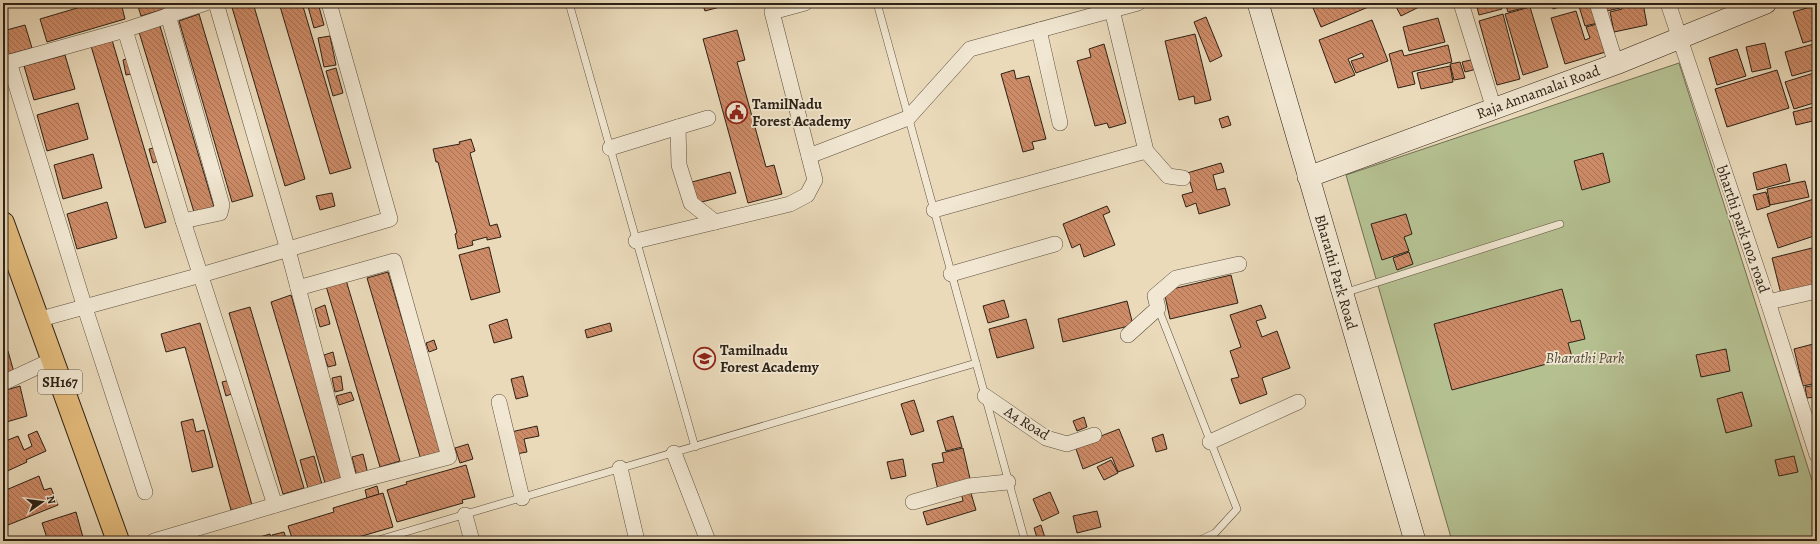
<svg xmlns="http://www.w3.org/2000/svg" width="1820" height="544" font-family="Alegreya,serif">
<style>
.green{fill:#b5c091;stroke:#717053}
.building{fill:url(#building-back-hatch);stroke:#2d2115}
.lines{fill:none;stroke-linecap:round;stroke-linejoin:round}
.lane-casing{stroke:#5c4f3e;stroke-width:8}
.street-casing{stroke:#5c4f3e;stroke-width:16}
.secondary-casing{stroke:#2d2115;stroke-width:22}
.primary-casing{stroke:#2d2115;stroke-width:24}
.lane{stroke:#f1e7d2;stroke-width:7}
.street{stroke:#f1e7d2;stroke-width:15}
.secondary{stroke:#f1e7d2;stroke-width:21}
.primary{stroke:#e5bd7d;stroke-width:22}
.labels{text-anchor:middle;stroke-width:3.5;stroke-linejoin:round;paint-order:stroke}
.shield{fill:#f1e7d2;stroke:#685c4e;stroke-width:1}
.shield-label{font-size:14px;font-weight:bold;fill:#2d2115}
.street-label{font-size:15px;fill:#2d2115;stroke:#f1e7d2}
.poi-label{font-size:15px;font-weight:bold;fill:#2d2115;stroke:#f1e7d2;text-anchor:start}
.park-label{font-size:15px;font-style:italic;fill:#4f4934;stroke:#f1e7d2}
</style>
<defs>
<pattern id="building-back-hatch" width="6" height="6" patternUnits="userSpaceOnUse"><rect width="6" height="6" fill="#cd8b67"/><path d="M-1 5l2 2M0 0l6 6M5-1l2 2" fill="none" stroke="#a77154"/></pattern>
</defs>
<rect width="100%" height="100%" fill="#eadaba"/>
<filter id="stains"><feTurbulence type="fractalNoise" baseFrequency=".005" numOctaves="4"/><feColorMatrix values="0 0 0 0 .2 0 0 0 0 .09 0 0 0 0 .02 0 0 0 .5 -.17"/></filter>
<radialGradient id="worn" r=".72"><stop offset=".6" stop-color="#630" stop-opacity="0"/><stop offset="1" stop-color="#630" stop-opacity=".3"/></radialGradient>
<path class="green" d="M1679 63 1817 496V541H1452L1346 175Z"/>
<g class="building">
<path d="M94 3H121L125 19 47 42 40 19Z"/>
<path d="M137 3H184L141 16Z"/>
<path d="M234 3H253L305 179 285 186 231 4Z"/>
<path d="M279 3H302L351 168 330 174Z"/>
<path d="M307 3H318L324 25 314 28Z"/>
<path d="M458 3H476L459 7Z"/>
<path d="M702 3H730L731 4 705 11Z"/>
<path d="M1311 3H1372L1373 5 1321 27Z"/>
<path d="M1394 3H1427L1401 16Z"/>
<path d="M1476 3H1500L1502 9 1479 15Z"/>
<path d="M1505 3H1526L1527 7 1508 12Z"/>
<path d="M1551 3H1572L1553 9Z"/>
<path d="M1578 3H1597L1602 22 1585 26Z"/>
<path d="M1605 3H1619L1620 8 1607 11Z"/>
<path d="M1621 3H1643L1647 25 1614 32 1610 12 1622 9Z"/>
<path d="M1817 5V39L1803 43 1793 12Z"/>
<path d="M1530 7 1548 67 1523 75 1505 14Z"/>
<path d="M1576 11 1585 40 1590 38 1586 27 1601 23 1609 51 1565 64 1551 18Z"/>
<path d="M199 14 253 196 232 202 179 21Z"/>
<path d="M1503 14 1520 79 1497 85 1479 21Z"/>
<path d="M1206 17 1222 56 1210 62 1194 22Z"/>
<path d="M1438 18 1445 42 1409 51 1403 27Z"/>
<path d="M1372 20 1388 61 1356 73 1351 61 1364 57 1362 53 1348 59 1355 75 1335 83 1319 40Z"/>
<path d="M25 25 32 48 3 56V31Z"/>
<path d="M160 26 214 207 194 212 139 32Z"/>
<path d="M737 30 745 60 737 62 766 167 774 165 782 194 748 203 703 39Z"/>
<path d="M1195 34 1211 100 1195 104 1194 96 1179 100 1165 41Z"/>
<path d="M330 36 336 65 324 67 318 38Z"/>
<path d="M112 40 166 222 145 228 91 46Z"/>
<path d="M1765 43 1771 68 1752 72 1746 47Z"/>
<path d="M1817 43V69L1792 76 1785 52Z"/>
<path d="M1104 44 1126 123 1109 128 1107 123 1095 126 1077 61 1091 57 1089 49Z"/>
<path d="M1448 45 1452 62 1412 72 1415 84 1398 88 1389 54 1402 50 1404 56Z"/>
<path d="M1737 49 1746 76 1717 85 1709 58Z"/>
<path d="M65 55 75 89 34 100 24 66Z"/>
<path d="M132 57 136 73 126 75 123 60Z"/>
<path d="M1475 59 1477 69 1465 72 1462 62Z"/>
<path d="M1460 62 1465 78 1454 80 1450 64Z"/>
<path d="M1450 66 1453 82 1421 89 1417 73Z"/>
<path d="M336 68 343 93 333 96 326 71Z"/>
<path d="M1014 70 1016 79 1029 76 1046 139 1032 142 1034 149 1023 152 1001 74Z"/>
<path d="M1777 70 1789 108 1727 127 1715 89Z"/>
<path d="M1817 72V102L1794 109 1785 82Z"/>
<path d="M78 103 88 139 47 151 37 115Z"/>
<path d="M1817 106V120L1796 125 1793 112Z"/>
<path d="M1228 116 1231 125 1222 128 1219 119Z"/>
<path d="M471 139 475 151 470 153 490 226 497 224 501 237 487 240V237L472 241 473 245 458 249 455 234 457 233 438 162H436L433 149 460 144 459 142Z"/>
<path d="M158 147 162 160 153 163 149 149Z"/>
<path d="M1603 153 1610 182 1582 190 1574 161Z"/>
<path d="M93 154 102 188 63 199 54 165Z"/>
<path d="M1221 163 1224 172 1213 175 1217 190 1225 188 1230 205 1199 214 1196 203 1186 207 1182 195 1193 192 1187 173Z"/>
<path d="M1786 164 1790 181 1757 190 1753 173Z"/>
<path d="M730 172 736 193 698 203 692 182Z"/>
<path d="M1805 181 1809 197 1770 205 1767 189Z"/>
<path d="M1766 192 1770 206 1757 210 1753 195Z"/>
<path d="M332 193 335 206 320 210 316 196Z"/>
<path d="M1817 198V235L1778 248 1767 214Z"/>
<path d="M107 202 117 238 77 249 67 214Z"/>
<path d="M1107 206 1110 212 1103 215 1115 245 1084 257 1080 244 1072 248 1063 224Z"/>
<path d="M1406 214 1412 234 1404 237 1409 251 1382 260 1371 224Z"/>
<path d="M489 247 500 292 471 300 459 255Z"/>
<path d="M1816 247 1817 286 1781 294 1772 258Z"/>
<path d="M1409 252 1413 264 1397 270 1393 258Z"/>
<path d="M388 272 442 454 421 460 367 278Z"/>
<path d="M1231 275 1238 303 1170 319 1164 291Z"/>
<path d="M346 280 400 461 380 467 326 286Z"/>
<path d="M1562 289 1571 322 1580 320 1585 339 1568 343 1572 357 1452 390 1434 324Z"/>
<path d="M291 295 345 477 325 483 271 302Z"/>
<path d="M1004 300 1009 317 988 323 983 306Z"/>
<path d="M1127 301 1133 325 1063 342 1058 319Z"/>
<path d="M325 305 330 324 320 327 315 309Z"/>
<path d="M1261 305 1266 318 1256 321 1262 337 1277 331 1290 368 1262 378 1267 394 1240 404 1231 379 1239 377 1230 351 1241 347 1230 315Z"/>
<path d="M250 307 304 488 283 494 229 313Z"/>
<path d="M507 319 512 338 494 343 489 325Z"/>
<path d="M1026 319 1034 348 997 358 989 329Z"/>
<path d="M200 323 252 505 231 510 185 347 166 352 161 334Z"/>
<path d="M610 323 612 331 587 338 585 330Z"/>
<path d="M434 340 437 349 429 352 426 343Z"/>
<path d="M1817 343V383L1803 386 1794 349Z"/>
<path d="M1726 349 1730 371 1701 377 1696 355Z"/>
<path d="M8 351 15 376 3 379V352Z"/>
<path d="M333 352 336 365 328 367 324 355Z"/>
<path d="M341 376 343 390 335 392 332 378Z"/>
<path d="M523 376 528 396 516 399 511 379Z"/>
<path d="M230 380 234 393 226 396 222 382Z"/>
<path d="M1817 385V408L1815 397 1807 398 1805 387Z"/>
<path d="M20 386 27 416 3 423V391Z"/>
<path d="M351 392 354 400 339 405 336 396Z"/>
<path d="M1742 392 1752 426 1726 433 1717 399Z"/>
<path d="M914 400 924 431 911 435 901 404Z"/>
<path d="M953 416 962 447 946 451 937 421Z"/>
<path d="M1084 417 1087 427 1077 431 1073 421Z"/>
<path d="M193 419 196 432 204 430 213 467 192 472 181 422Z"/>
<path d="M537 426 539 436 524 439 527 452 516 454 511 432Z"/>
<path d="M1119 429 1134 466 1118 472 1112 457 1083 469 1075 446Z"/>
<path d="M37 431 46 451 26 460 27 462 3 473V442L18 436 24 450 32 446 28 435Z"/>
<path d="M1163 434 1167 449 1156 452 1152 438Z"/>
<path d="M468 444 473 459 460 463 455 448Z"/>
<path d="M963 448 971 483 938 490 932 464 944 462 942 453Z"/>
<path d="M363 454 368 474 357 477 352 457Z"/>
<path d="M314 456 323 488 309 492 300 460Z"/>
<path d="M1794 456 1798 472 1779 476 1775 460Z"/>
<path d="M903 459 906 476 891 479 887 462Z"/>
<path d="M1111 460 1118 473 1104 480 1097 467Z"/>
<path d="M466 465 475 497 462 500 463 503 397 522 387 490 407 484 406 482Z"/>
<path d="M39 476 44 490 51 488 58 505 3 527V499L8 497 6 490Z"/>
<path d="M377 486 379 494 367 498 365 490Z"/>
<path d="M970 490 976 510 927 525 923 512 963 501 961 492Z"/>
<path d="M1050 492 1059 513 1042 521 1033 499Z"/>
<path d="M383 493 393 527 345 541H293L288 526 334 512 333 508Z"/>
<path d="M1097 511 1101 527 1077 533 1073 516Z"/>
<path d="M76 512 84 541H48L42 523Z"/>
<path d="M1041 525 1046 541H1038L1034 528Z"/>
<path d="M284 532 287 541H273L272 535Z"/>
<path d="M270 534 272 541H246Z"/>
</g>
<g class="lines">
<defs>
<g id="lane">
<path d="M569 3 695 447"/>
<path d="M877 3 1025 541"/>
<path d="M1344 293 1560 224"/>
<path d="M1158 308 1237 509 1215 533 1198 541"/>
<path d="M375 541 976 363"/>
</g>
<g id="street">
<path d="M216 3 288 250 350 483"/>
<path d="M1461 3 1494 109"/>
<path d="M1597 3 1616 64"/>
<path d="M1668 3 1768 302 1817 455"/>
<path d="M1112 10 1146 151 1168 176 1183 178"/>
<path d="M168 15 222 205 220 213 183 221"/>
<path d="M125 30 183 221 275 505"/>
<path d="M1039 30 1060 123"/>
<path d="M9 62 85 308 145 492"/>
<path d="M3 64 125 30 206 3"/>
<path d="M678 127 708 118"/>
<path d="M610 148 678 127 679 165 691 203 715 222"/>
<path d="M809 156 908 118 970 49 1138 3"/>
<path d="M934 210 1146 151"/>
<path d="M636 241 790 204 807 195 815 180 772 12 805 3"/>
<path d="M951 274 1055 244"/>
<path d="M1768 302 1817 291"/>
<path d="M37 320 201 275 390 219 329 3"/>
<path d="M1128 335 1158 308 1155 296 1176 278 1239 264"/>
<path d="M3 383 52 360"/>
<path d="M985 396 1046 438 1067 444 1094 435"/>
<path d="M499 402 522 498"/>
<path d="M1210 442 1298 402"/>
<path d="M674 453 708 541"/>
<path d="M620 468 637 541"/>
<path d="M913 502 969 486 1008 482"/>
<path d="M465 515 472 541"/>
<path d="M154 541 350 483 449 457 394 261 298 288"/>
</g>
<g id="secondary">
<path d="M1258 3 1415 541"/>
<path d="M1308 177 1616 64 1766 3"/>
</g>
<path id="primary" d="M3 223 118 541"/>
</defs>
<use href="#lane" class="lane-casing"/>
<use href="#street" class="street-casing"/>
<use href="#secondary" class="secondary-casing"/>
<use href="#primary" class="primary-casing"/>
<use href="#lane" class="lane"/>
<use href="#street" class="street"/>
<use href="#secondary" class="secondary"/>
<use href="#primary" class="primary"/>
</g>
<defs>
<symbol id="civic-ring" viewBox="-11 -11 22 22"><circle r="9.5" fill="#f1e7d2" stroke="#8f2418" stroke-width="1.5"/><path d="M-.6-6.5H3V-4.5H.6V-3L4-1V1h2V6H-6V1h2V-1L-.6-3ZM-1.2 2.5V6h2.4V2.5Z" fill="#8f2418"/></symbol>
<symbol id="university-ring" viewBox="-11 -11 22 22"><circle r="9.5" fill="#f1e7d2" stroke="#8f2418" stroke-width="1.5"/><path d="M0-5L7-2L0 1L-7-2ZM-4 1L0 2.5L4 1V4Q0 6-4 4Z" fill="#8f2418"/></symbol>
</defs>
<g fill-rule="evenodd">
<use href="#civic-ring" x="724" y="100" width="25" height="25"/>
<use href="#university-ring" x="692" y="346" width="25" height="25"/>
</g>
<g class="labels">
<rect class="shield" x="38" y="370" width="44" height="24" rx="3"/>
<g class="shield-label">
<text x="60" y="387">SH167</text>
</g>
<g class="street-label">
<text transform="translate(1538 92) rotate(-20)" y="5">Raja Annamalai Road</text>
<text transform="translate(1743 229) rotate(71)" y="5">bharthi park no2 road</text>
<text transform="translate(1336 272) rotate(74)" y="5">Bharathi Park Road</text>
<text transform="translate(1027 423) rotate(32)" y="5">A4 Road</text>
</g>
<g class="poi-label">
<text x="752" y="109">TamilNadu<tspan x="752" dy="17">Forest Academy</tspan></text>
<text x="720" y="355">Tamilnadu<tspan x="720" dy="17">Forest Academy</tspan></text>
</g>
<g class="park-label">
<text x="1585" y="363">Bharathi Park</text>
</g>
</g>
<rect width="1820" height="544" fill="none" stroke="#eadaba" stroke-width="16"/>
<rect x="4" y="4" width="1812" height="536" fill="none" stroke="#2d2115" stroke-width="2"/>
<rect x="8" y="8" width="1804" height="528" fill="none" stroke="#2d2115"/>
<g transform="translate(42 502) rotate(76)" stroke="#f1e7d2" stroke-width="3" paint-order="stroke">
<path d="M0-3L7 15L0 10L-7 15Z" fill="#2d2115"/>
<text y="-6" font-size="11" font-weight="bold" text-anchor="middle" fill="#2d2115">N</text>
</g>
<rect width="100%" height="100%" filter="url(#stains)"/>
<rect width="100%" height="100%" fill="url(#worn)"/>
</svg>
